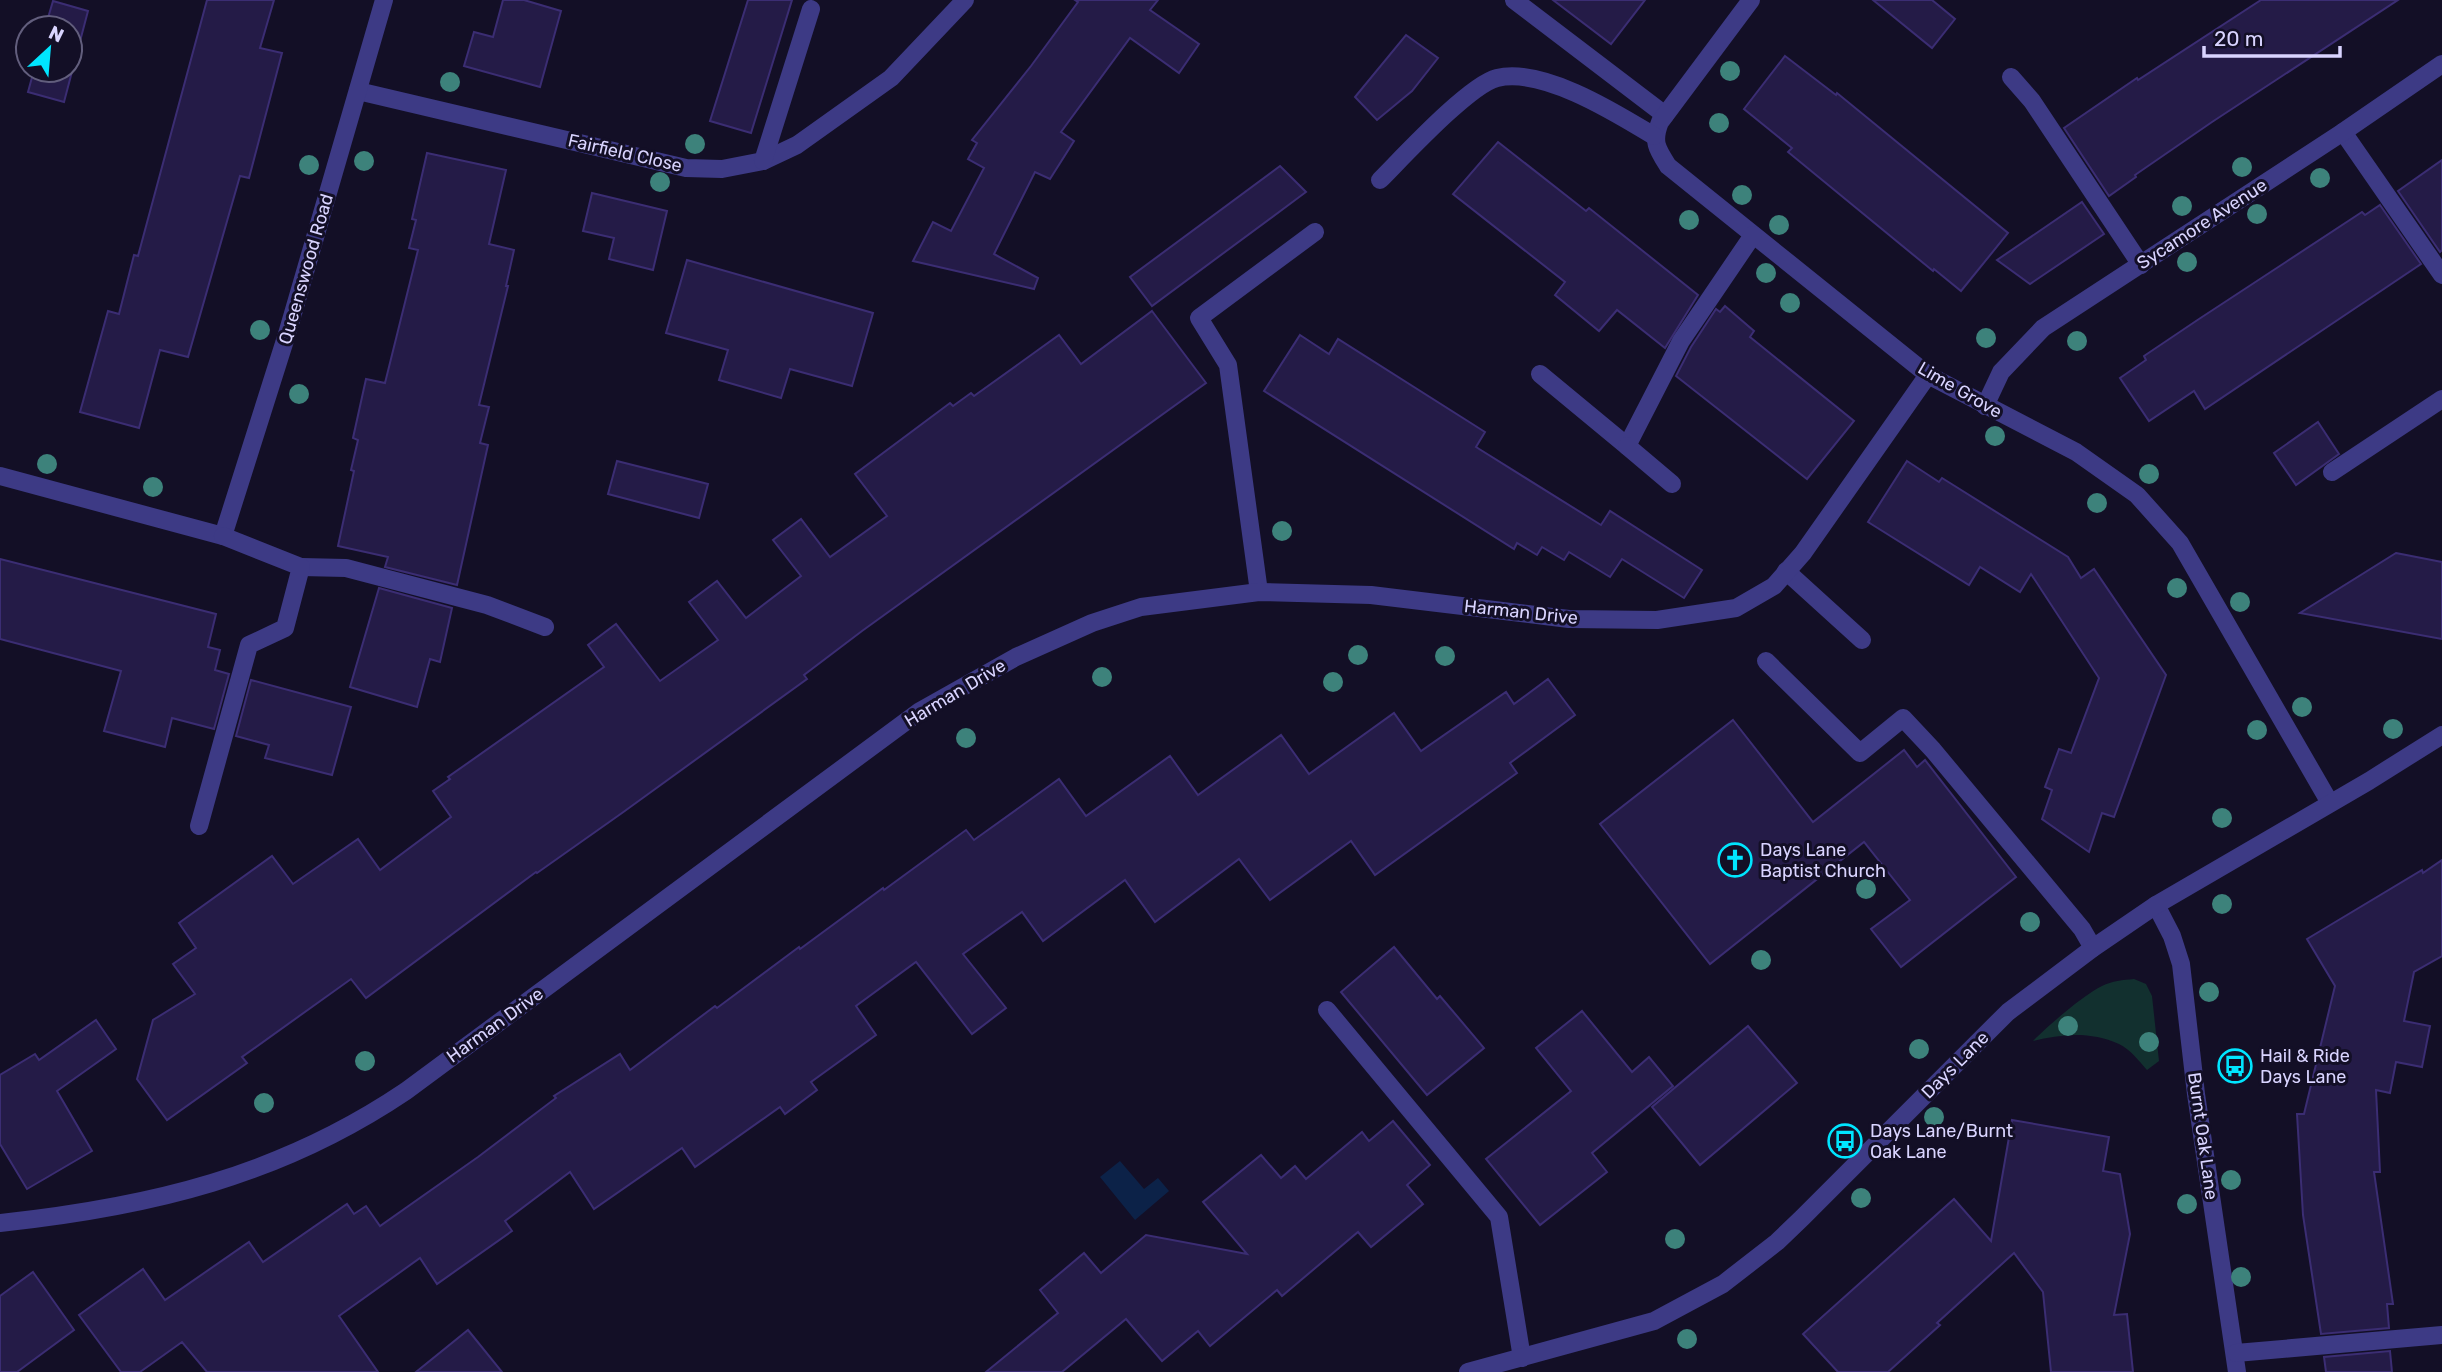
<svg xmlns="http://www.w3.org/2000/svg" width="2442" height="1372" font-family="Rubik,sans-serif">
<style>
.green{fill:#12302f}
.water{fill:#0c2248}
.building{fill:#241b47;stroke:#3b2d73;stroke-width:2}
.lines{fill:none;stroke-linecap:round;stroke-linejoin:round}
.minor{stroke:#3d3a85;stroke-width:18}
.tree{fill:#3d827b}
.labels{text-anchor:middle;stroke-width:6;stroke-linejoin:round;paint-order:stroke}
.street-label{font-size:18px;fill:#d9d4ff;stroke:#130f26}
.poi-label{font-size:18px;fill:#d9d4ff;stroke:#130f26;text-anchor:start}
</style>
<rect width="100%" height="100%" fill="#130f26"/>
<path class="green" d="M2134 979 2146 984 2152 996 2159 1061 2147 1070C2139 1061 2130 1049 2119 1044 2090 1031 2062 1034 2033 1041 2049 1025 2082 996 2102 986 2112 981 2123 980 2134 979Z"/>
<path class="water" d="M1120 1161 1144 1189 1158 1178 1169 1191 1135 1220 1100 1177Z"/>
<g class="building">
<path d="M207 0H274L260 48 282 53 249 178 240 176 188 357 160 350 139 428 80 412 108 311 119 314 134 255 138 256Z"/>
<path d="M503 0H524L561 11 540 87 464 66 474 32 493 37Z"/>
<path d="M748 0H792L751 133 710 121Z"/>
<path d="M1075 0H1158L1150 10 1199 44 1179 73 1130 38 1061 132 1074 141 1050 179 1035 172 994 254 1038 278 1034 289 913 261 933 222 951 231 984 168 968 159 977 143 972 140 1031 66 1078 2Z"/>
<path d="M1553 0H1645L1611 44Z"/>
<path d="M1873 0H1932L1955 19 1932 48Z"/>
<path d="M2261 0H2398L2212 122 2135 175 2136 177 2109 196 2064 128 2137 78 2138 80Z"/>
<path d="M53 1 88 11 64 102 28 92 34 70H70V28H45Z"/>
<path d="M1406 35 1438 58 1412 91 1377 120 1355 97Z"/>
<path d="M1785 56 1836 95 1837 93 2008 233 1961 291 1934 269 1933 271 1788 152 1792 148 1744 109Z"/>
<path d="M1498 142 1586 211 1589 208 1698 295 1665 348 1617 310 1599 331 1555 295 1565 282 1453 194Z"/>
<path d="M427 153 506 170 489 244 514 250 506 286H508L479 405 489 407 480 443 488 445 457 585 385 567 388 557 338 546 354 471 351 470 358 440 353 438 366 379 385 383 418 250 409 248 416 220 412 219Z"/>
<path d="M2442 160V250L2440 252 2398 191Z"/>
<path d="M1280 166 1306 192 1152 306 1130 277Z"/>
<path d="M592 193 667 211 653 270 609 259 614 238 583 231Z"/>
<path d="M2082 202 2104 234 2030 284 1997 260Z"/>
<path d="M2380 205 2421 264 2205 409 2194 391 2149 421 2120 378 2146 360 2144 356 2199 319 2362 212 2365 215Z"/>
<path d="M687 260 873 313 852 386 790 369 781 398 719 380 728 350 666 333Z"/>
<path d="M1725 306 1754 331 1750 337 1854 421 1807 479 1676 376 1691 347 1716 309 1720 312Z"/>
<path d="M1152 311 1206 383 862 631 804 675 807 679 622 813 537 873 536 872 366 998 351 979 242 1057 247 1063 167 1120 137 1079 153 1020 195 994 173 964 196 948 179 923 272 856 293 884 358 839 380 870 451 817 433 791 450 779 448 777 604 667 588 645 616 624 660 681 718 640 689 602 717 581 746 618 801 576 773 540 801 519 830 557 887 516 855 474 950 403 953 406 971 393 974 396 1059 335 1081 364Z"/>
<path d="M1300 335 1329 354 1338 339 1485 432 1476 447 1601 525 1610 511 1702 570 1684 598 1622 559 1610 577 1569 552 1564 560 1542 547 1537 555 1517 543 1514 549 1264 391Z"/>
<path d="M2318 422 2339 454 2296 485 2274 453Z"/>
<path d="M617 461 708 484 699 518 608 494Z"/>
<path d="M1907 461 1939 482 1942 478 2068 557 2081 578 2094 569 2166 675 2114 817 2102 813 2089 852 2042 819 2052 790 2045 787 2059 749 2071 753 2099 678 2031 574 2020 592 1980 567 1969 585 1868 522Z"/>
<path d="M2396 553 2442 562V639L2300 613Z"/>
<path d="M0 559 216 614 208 647 220 650 215 670 229 674 214 729 172 718 165 747 104 731 121 671 0 639Z"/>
<path d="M379 588 452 608 440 662 430 659 417 707 350 687Z"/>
<path d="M1548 679 1575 715 1510 763 1517 773 1375 875 1351 841 1270 900 1239 859 1155 922 1125 880 1043 941 1022 912 963 954 1006 1008 972 1034 916 962 856 1006 876 1035 811 1082 817 1090 785 1114 780 1107 695 1167 682 1148 594 1209 570 1172 505 1221 512 1231 437 1284 420 1258 339 1316 378 1372H207L182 1342 140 1372H121L79 1315 143 1269 165 1300 249 1242 263 1262 347 1204 354 1214 366 1206 380 1226 478 1157 556 1098 554 1096 620 1054 630 1070 715 1006 717 1008 799 947 800 949 883 888 884 890 966 830 974 840 1059 779 1086 816 1170 756 1198 795 1281 735 1309 774 1394 713 1421 751 1506 692 1514 704Z"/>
<path d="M251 680 351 707 332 775 265 758 269 745 236 736Z"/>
<path d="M1733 720 1813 822 1904 750 1917 767 1925 760 2016 877 1901 967 1871 929 1910 900 1864 842 1710 964 1600 824Z"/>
<path d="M2442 860V956L2414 972 2404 1021 2430 1026 2422 1067 2396 1062 2390 1093 2376 1090 2380 1172H2374L2393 1304H2387L2389 1328 2321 1334 2303 1215 2297 1114H2304L2335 986 2307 939 2422 870 2423 873Z"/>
<path d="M1394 947 1437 999 1440 996 1484 1048 1427 1095 1341 992Z"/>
<path d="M1582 1011 1632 1072 1649 1057 1673 1086 1592 1153 1607 1172 1540 1225 1486 1159 1571 1091 1536 1048Z"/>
<path d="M96 1020 116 1049 57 1091 92 1151 27 1189 0 1144V1075L35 1054 39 1060Z"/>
<path d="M1748 1026 1797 1083 1700 1165 1652 1107Z"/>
<path d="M2012 1120 2109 1137 2103 1171 2120 1174 2130 1234 2114 1315 2127 1314 2133 1372H2051L2043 1292 2014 1253 1937 1323 1940 1325 1888 1372H1838L1803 1334 1954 1199 1991 1241Z"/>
<path d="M1393 1121 1430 1165 1407 1185 1423 1204 1371 1247 1358 1232 1282 1296 1277 1290 1210 1346 1198 1331 1162 1361 1126 1319 1062 1372H986L1058 1313 1040 1290 1084 1253 1101 1273 1146 1235 1247 1254 1203 1202 1261 1155 1281 1178 1295 1166 1306 1179 1362 1132 1369 1141Z"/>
<path d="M33 1272 74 1330 17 1372H0V1296Z"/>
<path d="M468 1330 502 1372H416Z"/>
<path d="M2390 1351 2392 1372H2326L2324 1357Z"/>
</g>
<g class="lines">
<g class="minor">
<path d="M1514 0 1665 115"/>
<path d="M1751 0 1660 122C1652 142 1657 149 1668 166L1928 375 2076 452 2137 495 2180 543 2330 803"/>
<path d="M2011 77 2032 101 2141 265"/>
<path d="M358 91 686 168 722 169 763 161 797 145 891 78 965 0"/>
<path d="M2343 132 2442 275"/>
<path d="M763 161 811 9"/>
<path d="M1380 180C1403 157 1469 85 1497 78 1543 67 1616 113 1654 136"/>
<path d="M1540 374 1627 446 1681 341 1753 235"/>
<path d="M1985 406 2001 372 2043 328 2343 132 2442 64"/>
<path d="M1627 446 1672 484"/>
<path d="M2332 472 2442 399"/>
<path d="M0 476 223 536 287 334 384 0"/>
<path d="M301 567 346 568 487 605 545 627"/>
<path d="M1786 571 1862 640"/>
<path d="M1259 592 1228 365 1199 318 1315 232"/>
<path d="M1766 661 1860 753 1903 718 1933 750 2082 929 2093 948"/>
<path d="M199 826 249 645 285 628 301 567 223 536"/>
<path d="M2156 905 2172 936 2181 964 2196 1094 2237 1372"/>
<path d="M1327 1010 1499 1217 1522 1358"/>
<path d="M0 1223C150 1207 280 1176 406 1091L920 711 1016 657 1092 623 1141 607 1259 592 1371 595 1569 619 1657 620 1736 608 1774 586 1803 553 1928 375"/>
<path d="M2236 1353 2442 1335"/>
<path d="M1468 1372 1654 1321 1723 1284 1777 1242 1802 1218 2008 1012 2093 948 2156 905 2369 781 2442 735"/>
</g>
</g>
<g class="tree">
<circle cx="1730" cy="71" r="10"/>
<circle cx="450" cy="82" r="10"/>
<circle cx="1719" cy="123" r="10"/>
<circle cx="695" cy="144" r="10"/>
<circle cx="364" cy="161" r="10"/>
<circle cx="309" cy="165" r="10"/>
<circle cx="2242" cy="167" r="10"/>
<circle cx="2320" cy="178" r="10"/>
<circle cx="660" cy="182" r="10"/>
<circle cx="1742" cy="195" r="10"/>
<circle cx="2182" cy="206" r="10"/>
<circle cx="2257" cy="214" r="10"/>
<circle cx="1689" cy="220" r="10"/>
<circle cx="1779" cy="225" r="10"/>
<circle cx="2187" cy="262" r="10"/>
<circle cx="1766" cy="273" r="10"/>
<circle cx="1790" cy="303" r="10"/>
<circle cx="260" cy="330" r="10"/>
<circle cx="1986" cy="338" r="10"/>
<circle cx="2077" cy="341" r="10"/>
<circle cx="299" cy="394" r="10"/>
<circle cx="1995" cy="436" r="10"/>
<circle cx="47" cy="464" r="10"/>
<circle cx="2149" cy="474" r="10"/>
<circle cx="153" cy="487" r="10"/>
<circle cx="2097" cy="503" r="10"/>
<circle cx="1282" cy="531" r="10"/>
<circle cx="2177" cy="588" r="10"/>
<circle cx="2240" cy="602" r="10"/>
<circle cx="1358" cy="655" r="10"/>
<circle cx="1445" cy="656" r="10"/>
<circle cx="1102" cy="677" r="10"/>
<circle cx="1333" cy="682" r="10"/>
<circle cx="2302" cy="707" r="10"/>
<circle cx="2393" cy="729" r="10"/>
<circle cx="2257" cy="730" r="10"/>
<circle cx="966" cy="738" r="10"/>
<circle cx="2222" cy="818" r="10"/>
<circle cx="1866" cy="889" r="10"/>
<circle cx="2222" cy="904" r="10"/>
<circle cx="2030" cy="922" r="10"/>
<circle cx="1761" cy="960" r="10"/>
<circle cx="2209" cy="992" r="10"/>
<circle cx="2068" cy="1026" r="10"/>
<circle cx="2149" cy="1042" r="10"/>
<circle cx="1919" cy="1049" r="10"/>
<circle cx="365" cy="1061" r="10"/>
<circle cx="264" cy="1103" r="10"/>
<circle cx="1934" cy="1117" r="10"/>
<circle cx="2231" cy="1180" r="10"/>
<circle cx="1861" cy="1198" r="10"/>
<circle cx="2187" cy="1204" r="10"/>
<circle cx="1675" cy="1239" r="10"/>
<circle cx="2241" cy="1277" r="10"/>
<circle cx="1687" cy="1339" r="10"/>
</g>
<defs>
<symbol id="church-ring" viewBox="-11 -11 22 22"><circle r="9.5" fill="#130f26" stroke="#00e5ff" stroke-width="1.5"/><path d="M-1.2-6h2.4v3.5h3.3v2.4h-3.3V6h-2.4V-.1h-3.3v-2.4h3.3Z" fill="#00e5ff"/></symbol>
<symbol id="bus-ring" viewBox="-11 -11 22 22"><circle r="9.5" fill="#130f26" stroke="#00e5ff" stroke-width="1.5"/><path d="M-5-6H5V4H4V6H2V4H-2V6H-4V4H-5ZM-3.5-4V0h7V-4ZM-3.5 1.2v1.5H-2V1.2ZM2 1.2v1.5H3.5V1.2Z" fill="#00e5ff"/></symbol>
</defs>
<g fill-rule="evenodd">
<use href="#church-ring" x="1716" y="841" width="38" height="38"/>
<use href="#bus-ring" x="2216" y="1047" width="38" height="38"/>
<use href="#bus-ring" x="1826" y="1122" width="38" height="38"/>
</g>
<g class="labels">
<g class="street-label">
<text transform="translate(625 153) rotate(13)" y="6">Fairfield Close</text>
<text transform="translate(2202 224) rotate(-33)" y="6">Sycamore Avenue</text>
<text transform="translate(306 269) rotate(-74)" y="6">Queenswood Road</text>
<text transform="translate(1960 390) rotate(30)" y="6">Lime Grove</text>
<text transform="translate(1521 612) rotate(6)" y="6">Harman Drive</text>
<text transform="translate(955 693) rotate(-31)" y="6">Harman Drive</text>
<text transform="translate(495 1025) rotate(-36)" y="6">Harman Drive</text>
<text transform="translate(1955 1065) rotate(-45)" y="6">Days Lane</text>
<text transform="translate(2203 1136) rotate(82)" y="6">Burnt Oak Lane</text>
</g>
<g class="poi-label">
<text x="1760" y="856">Days Lane<tspan x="1760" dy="21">Baptist Church</tspan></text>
<text x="2260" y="1062">Hail &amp; Ride<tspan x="2260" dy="21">Days Lane</tspan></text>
<text x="1870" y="1137">Days Lane/Burnt<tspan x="1870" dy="21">Oak Lane</tspan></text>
</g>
</g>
<g transform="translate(49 49) rotate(26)"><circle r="33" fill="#130f26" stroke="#625e7d" stroke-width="2"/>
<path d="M0-5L12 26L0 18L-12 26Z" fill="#00e5ff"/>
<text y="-10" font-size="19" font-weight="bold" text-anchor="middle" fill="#d9d4ff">N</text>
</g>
<path d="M2204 46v10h136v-10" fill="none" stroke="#d9d4ff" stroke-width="3.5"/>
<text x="2214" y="46" font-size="21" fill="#d9d4ff" stroke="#130f26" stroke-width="5" paint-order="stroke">20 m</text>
</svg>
